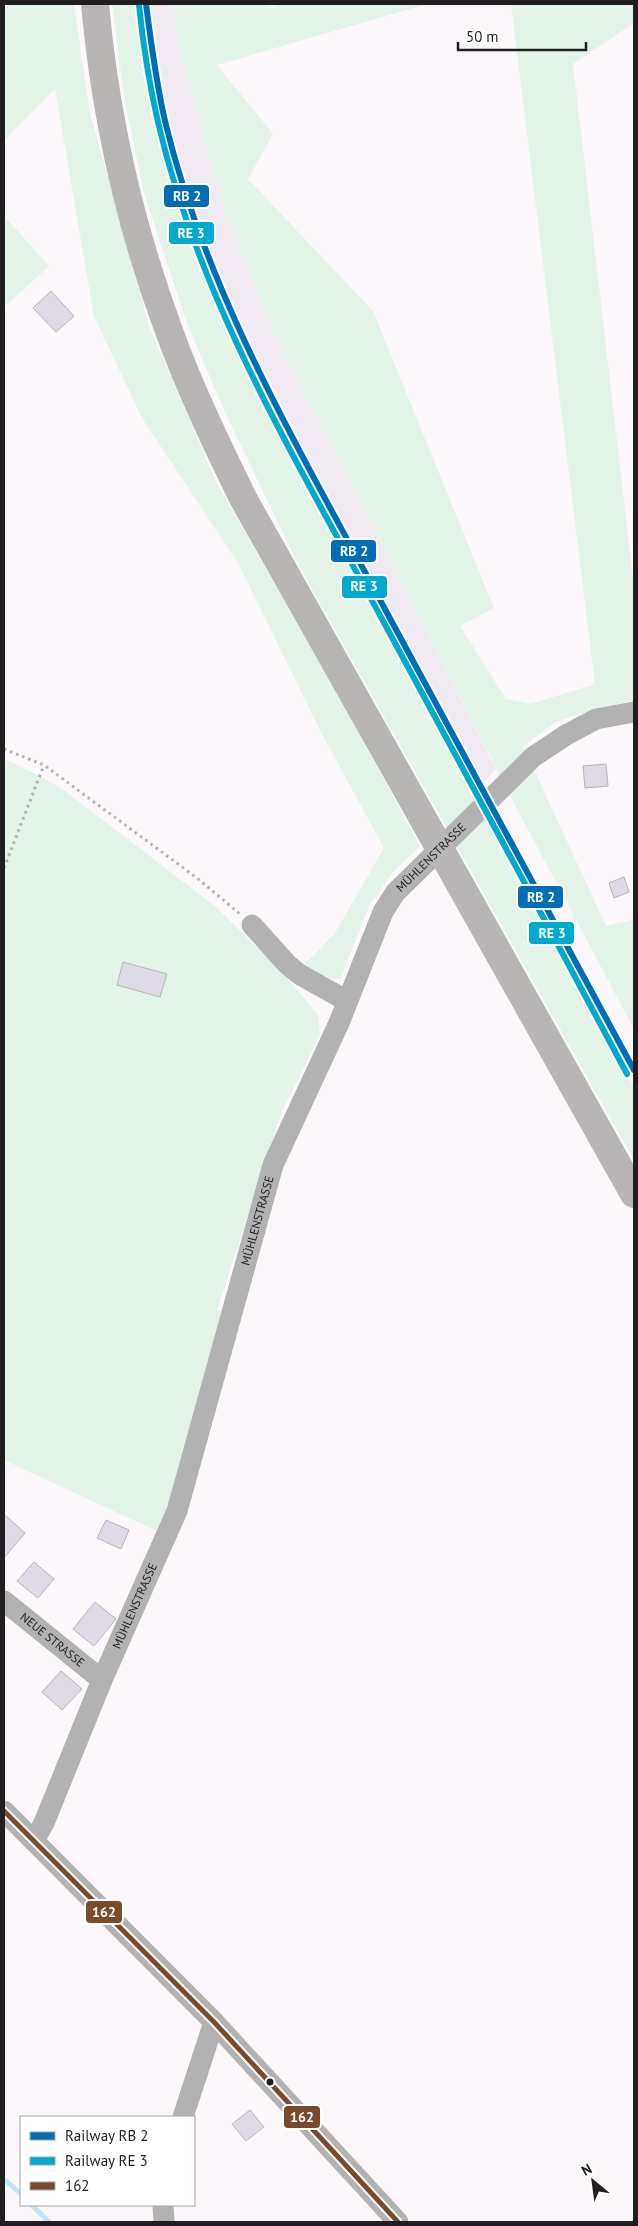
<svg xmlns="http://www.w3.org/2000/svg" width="638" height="2226" font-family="'PT Sans',sans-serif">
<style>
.built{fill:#f0e9f1}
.green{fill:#e3f3e7}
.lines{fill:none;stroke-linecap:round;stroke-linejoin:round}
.stream{stroke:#bee6fc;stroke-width:5}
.building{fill:#dedbe6;stroke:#b7b5b8}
.path{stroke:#b4b2b3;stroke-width:3;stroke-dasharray:2.5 4;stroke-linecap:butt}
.minor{stroke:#b3b2b2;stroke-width:21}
.major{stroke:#b7b6b5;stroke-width:28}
.bus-1-casing{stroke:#fff;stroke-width:9}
.bus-1{stroke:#7a4b2a;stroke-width:5}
.rail-1-casing{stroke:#fff;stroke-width:10}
.rail-2-casing{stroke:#fff;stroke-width:10}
.rail-1{stroke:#006db5;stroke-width:6}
.rail-2{stroke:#00a9ce;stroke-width:6}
.bus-dot{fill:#201e21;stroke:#fff;stroke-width:2}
.labels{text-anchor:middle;stroke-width:4;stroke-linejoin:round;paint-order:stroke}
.street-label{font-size:12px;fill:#201e21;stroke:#fff}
.line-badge{stroke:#fff;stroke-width:2}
.badge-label{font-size:14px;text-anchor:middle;font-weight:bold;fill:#fff}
</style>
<rect width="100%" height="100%" fill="#fbf7fb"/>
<path class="built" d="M139 4H173L179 45 224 211 281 350 335 451 496 769 475 792 305 480 235 340 188 223 162 132Z"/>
<g class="green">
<path d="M4 4H74L90 113 149 326 217 484 328 676 420 846 393 872 370 904 340 979 329 978 304 965 335 933 384 848 323 736 238 563 142 418 94 316 55 89 4 140Z"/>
<path d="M112 4H139L162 132 188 223 235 340 305 480 634 1087V1160L299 566 228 419 188 326 144 193 124 96Z"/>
<path d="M173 4H270L271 7 281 4H427L217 65 273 134 248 179 373 311 494 608 460 626 506 699 531 704 595 684 511 4H634V23L573 64 634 587V701L601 707 556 722 523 746 606 926 634 919V1029L515 805 335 451 281 350 224 211 179 45Z"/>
<path d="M4 216 49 266 4 307Z"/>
<path d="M4 759 20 766 61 788 216 907 283 973 318 1015 320 1034 282 1111 217 1310 238 1318 159 1532 4 1460Z"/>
</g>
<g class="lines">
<g class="stream">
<path d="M4 2179 21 2194"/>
<path d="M32 2205 49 2222"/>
</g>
</g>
<g class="building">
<path d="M51 291 74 316 56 332 33 308Z"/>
<path d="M606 764 608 786 585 788 583 766Z"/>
<path d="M624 877 629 892 614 898 609 883Z"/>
<path d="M123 962 167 974 160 997 117 985Z"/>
<path d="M4 1514 25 1533 4 1558Z"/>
<path d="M106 1520 129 1530 121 1549 97 1538Z"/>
<path d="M34 1562 54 1579 38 1598 17 1581Z"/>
<path d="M95 1602 116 1619 94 1646 73 1629Z"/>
<path d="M61 1671 82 1689 62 1710 42 1692Z"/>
<path d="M250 2110 264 2127 246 2141 232 2124Z"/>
</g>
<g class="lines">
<g class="path">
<path d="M4 749 44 765 197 878 240 914"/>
<path d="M4 868 44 765"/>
</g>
<g class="minor">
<path d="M252 925 287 964 299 974 347 1001"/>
<path id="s1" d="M4 1601 102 1680"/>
<path d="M4 1811 214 2022 398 2222"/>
<path id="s2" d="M34 1841 44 1823 102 1680 177 1511 273 1165 339 1023 383 912 395 893 533 757 566 735 596 719 634 712"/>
<path d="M183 2117 214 2022"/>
<path d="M163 2205 164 2222"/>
</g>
<path class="major" d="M95 4C105 115 130 226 169 331 190 389 217 445 244 500L634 1194"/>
<defs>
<path id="bus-1" d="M4 1811 214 2022 398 2222"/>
</defs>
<use href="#bus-1" class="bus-1-casing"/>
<use href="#bus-1" class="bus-1"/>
<defs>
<path id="rail-1" d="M146 4C151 43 156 82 165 121 207 296 302 454 386 611 469 764 551 917 634 1070"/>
<path id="rail-2" d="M139 5C143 44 149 83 158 122 199 300 296 460 382 619 464 770 546 922 627 1074"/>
</defs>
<use href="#rail-1" class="rail-1-casing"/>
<use href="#rail-2" class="rail-2-casing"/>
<use href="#rail-1" class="rail-1"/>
<use href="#rail-2" class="rail-2"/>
</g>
<circle class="bus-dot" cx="270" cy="2082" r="4.5"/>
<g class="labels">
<g class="street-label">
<text dy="4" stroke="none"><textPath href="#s2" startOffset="1068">MÜHLENSTRASSE</textPath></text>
<text dy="4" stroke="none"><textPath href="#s2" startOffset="661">MÜHLENSTRASSE</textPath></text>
<text dy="4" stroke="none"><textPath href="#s2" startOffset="256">MÜHLENSTRASSE</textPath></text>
<text dy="4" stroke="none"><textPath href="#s1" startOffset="62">NEUE STRASSE</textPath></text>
</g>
</g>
<g class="line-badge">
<rect x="163" y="184" width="47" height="24" rx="5" fill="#006db5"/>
<rect x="168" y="221" width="47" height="24" rx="5" fill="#00a9ce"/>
<rect x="330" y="539" width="47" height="24" rx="5" fill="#006db5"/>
<rect x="341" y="575" width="47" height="24" rx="5" fill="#00a9ce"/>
<rect x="517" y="885" width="47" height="24" rx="5" fill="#006db5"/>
<rect x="528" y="921" width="47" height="24" rx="5" fill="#00a9ce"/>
<rect x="85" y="1900" width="38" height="24" rx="5" fill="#7a4b2a"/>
<rect x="283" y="2105" width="38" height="24" rx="5" fill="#7a4b2a"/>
</g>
<g class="badge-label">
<text x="187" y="201">RB 2</text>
<text x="191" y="238">RE 3</text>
<text x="354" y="556">RB 2</text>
<text x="364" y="591">RE 3</text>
<text x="541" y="902">RB 2</text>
<text x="552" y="938">RE 3</text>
<text x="104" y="1917">162</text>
<text x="302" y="2122">162</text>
</g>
<rect width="638" height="2226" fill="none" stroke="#201e21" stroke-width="10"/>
<rect x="20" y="2116" width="175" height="90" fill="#ffffff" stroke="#a6a5a6"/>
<rect x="30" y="2132" width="25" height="8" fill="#006db5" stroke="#a6a5a6"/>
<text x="65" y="2141" font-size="15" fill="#201e21">Railway RB 2</text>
<rect x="30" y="2157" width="25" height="8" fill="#00a9ce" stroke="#a6a5a6"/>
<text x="65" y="2166" font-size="15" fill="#201e21">Railway RE 3</text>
<rect x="30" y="2182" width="25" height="8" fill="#7a4b2a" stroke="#a6a5a6"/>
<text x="65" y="2191" font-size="15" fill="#201e21">162</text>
<g transform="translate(593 2181) rotate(331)" stroke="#ffffff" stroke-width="4" paint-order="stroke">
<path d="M0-4L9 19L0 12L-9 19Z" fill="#201e21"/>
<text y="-8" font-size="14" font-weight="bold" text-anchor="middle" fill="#201e21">N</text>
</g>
<path d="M458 42v8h128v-8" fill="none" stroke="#201e21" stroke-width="2.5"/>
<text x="466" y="42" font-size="15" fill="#201e21" stroke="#ffffff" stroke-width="4" paint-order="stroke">50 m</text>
</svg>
